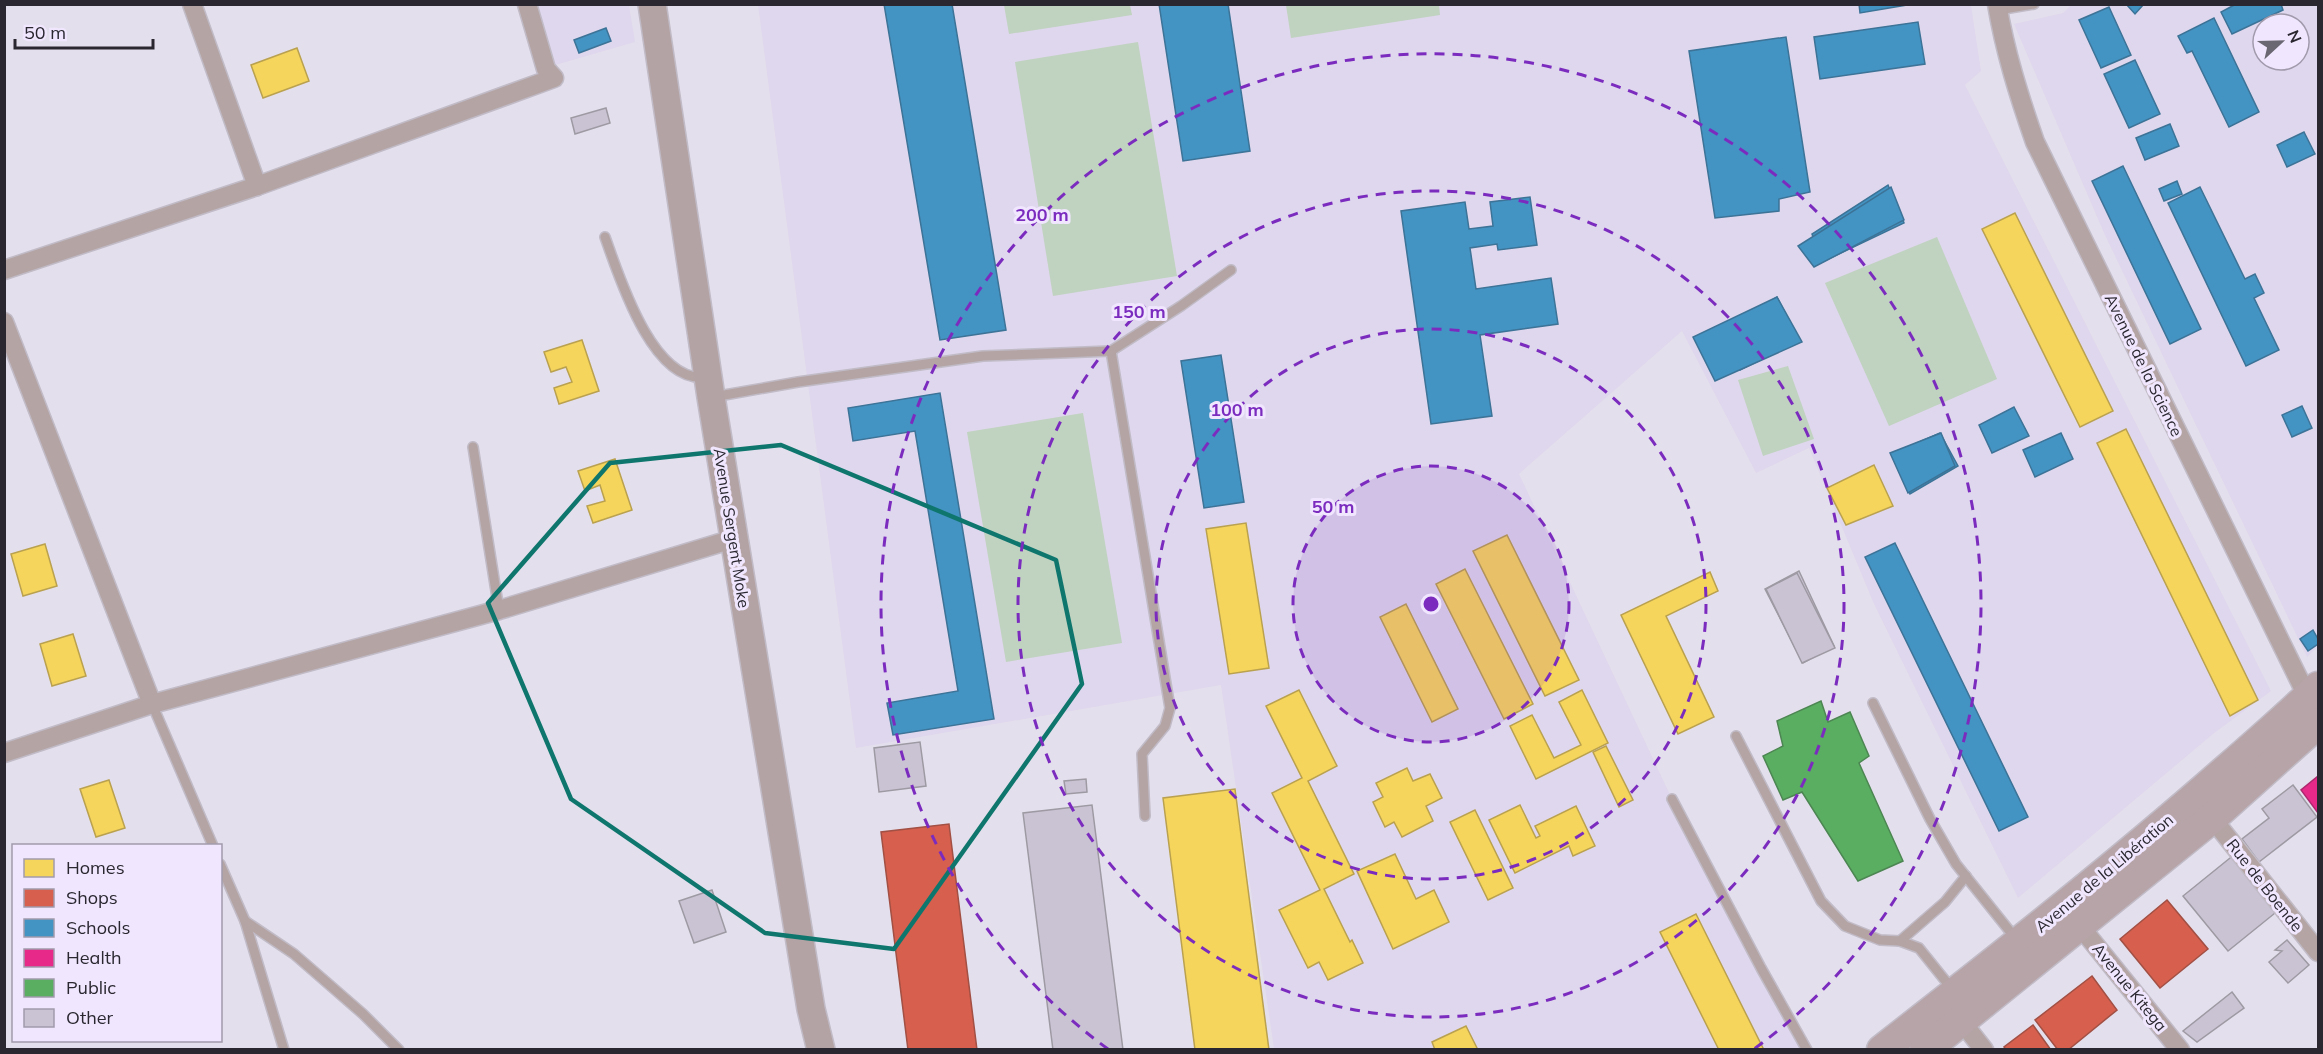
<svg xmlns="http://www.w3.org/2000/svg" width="2323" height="1054" font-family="Mulish,sans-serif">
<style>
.built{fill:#dfd7ed;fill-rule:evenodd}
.green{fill:#c0d2c0}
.homes{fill:#f6d55c;stroke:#b9a14f;stroke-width:1.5}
.shops{fill:#d6604d;stroke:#a24f44;stroke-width:1.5}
.schools{fill:#4393c3;stroke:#3c7397;stroke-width:1.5}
.health{fill:#e7298a;stroke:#ae286f;stroke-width:1.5}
.public{fill:#5aae61;stroke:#4c8652;stroke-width:1.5}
.building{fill:#cac3d4;stroke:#9e9aa3;stroke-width:1.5}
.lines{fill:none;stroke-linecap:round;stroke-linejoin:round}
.service-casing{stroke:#c0bbc6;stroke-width:12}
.minor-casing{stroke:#c0bbc6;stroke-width:21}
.secondary-casing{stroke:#c0bbc6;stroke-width:30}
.primary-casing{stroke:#c0bbc6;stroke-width:33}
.service{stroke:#b4a4a4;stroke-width:9}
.minor{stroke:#b4a4a4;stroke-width:18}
.secondary{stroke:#b4a3a4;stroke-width:27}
.primary{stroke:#b6a4a8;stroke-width:30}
.marked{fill:none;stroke:#0f766e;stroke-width:4.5;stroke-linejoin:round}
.ring{fill:none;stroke:#7b2cbf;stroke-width:3;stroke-dasharray:10 8}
.labels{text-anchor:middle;stroke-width:6;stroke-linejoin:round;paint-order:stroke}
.street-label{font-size:16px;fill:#2a2730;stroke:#f0e7fe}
.centre{fill:#7b2cbf;stroke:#f0e7fe;stroke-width:3}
.ring-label{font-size:18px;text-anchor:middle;font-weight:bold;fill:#7b2cbf;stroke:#f0e7fe;stroke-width:6;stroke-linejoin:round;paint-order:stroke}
</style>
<rect width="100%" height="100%" fill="#e4dfec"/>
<g class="built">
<path d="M534 5H629L635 42 552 66Z"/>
<path d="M758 5H1971L1981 71 1965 85 2271 691 2213 734 2018 898 1874 604 1809 448 1756 473 1682 331 1519 474 1672 799 1807 1049H1274L1221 685 856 748Z"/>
<path d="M2071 5H2318V646L2307 657 2104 233 2014 24 2063 13ZM2263 24H2299V60H2263Z"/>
</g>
<g class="green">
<path d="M1004 5H1130L1132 15 1009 34Z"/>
<path d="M1286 5H1439L1440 15 1291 38Z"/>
<path d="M1138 42 1177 276 1053 296 1015 62Z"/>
<path d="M1937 237 1997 379 1889 426 1825 283Z"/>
<path d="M1788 366 1814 439 1763 456 1738 380Z"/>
<path d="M1083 413 1122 643 1006 662 967 432Z"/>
</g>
<g class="homes">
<path d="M297 48 309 81 263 98 251 65Z"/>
<path d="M2015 213 2113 411 2080 427 1982 229Z"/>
<path d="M582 340 599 391 559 404 554 388 572 382 566 367 551 372 544 352Z"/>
<path d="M2126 429 2258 700 2230 716 2097 443Z"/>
<path d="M615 459 632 510 593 523 587 506 605 501 600 485 585 491 578 471Z"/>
<path d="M1874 465 1893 506 1846 525 1827 488Z"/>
<path d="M1246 523 1269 668 1229 674 1206 529Z"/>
<path d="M1507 535 1579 680 1545 696 1473 551Z"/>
<path d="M45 544 57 586 23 596 11 554Z"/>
<path d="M1465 569 1533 704 1504 719 1436 584Z"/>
<path d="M1710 572 1718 591 1666 616 1714 717 1678 734 1621 615Z"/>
<path d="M1406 604 1458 709 1432 722 1380 617Z"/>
<path d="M73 634 86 676 52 686 40 644Z"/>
<path d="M1299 690 1337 766 1308 781 1354 874 1324 889 1350 942 1352 940 1363 963 1328 980 1319 962 1308 968 1279 910 1320 890 1272 793 1302 778 1266 706Z"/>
<path d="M1582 690 1608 743 1536 779 1510 726 1532 715 1554 758 1581 745 1559 702Z"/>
<path d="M1606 746 1633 800 1619 807 1593 752Z"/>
<path d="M1407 768 1413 781 1430 774 1442 798 1426 806 1433 821 1402 837 1394 822 1385 827 1373 802 1383 797 1376 783Z"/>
<path d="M109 780 125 828 96 837 80 789Z"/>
<path d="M1235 789 1269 1050H1195L1163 798Z"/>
<path d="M1520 805 1536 838 1540 836 1535 826 1576 806 1595 846 1573 856 1569 846 1515 873 1489 820Z"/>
<path d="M1475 810 1513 888 1488 900 1450 822Z"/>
<path d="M1395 854 1416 899 1434 890 1449 922 1393 949 1357 871Z"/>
<path d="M1696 914 1764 1050H1719L1660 932Z"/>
<path d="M1466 1026 1478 1050H1435L1432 1042Z"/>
</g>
<g class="shops">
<path d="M949 824 977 1050H908L881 832Z"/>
<path d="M2167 900 2208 949 2160 988 2120 939Z"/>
<path d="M2092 976 2117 1010 2068 1050H2058L2035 1020Z"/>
<path d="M2033 1025 2051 1050H2006L2004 1047Z"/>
</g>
<g class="schools">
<path d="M884 4H952L1006 330 940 340Z"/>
<path d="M1159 4H1228L1250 151 1183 161Z"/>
<path d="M1859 4H1913L1860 13Z"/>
<path d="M2126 4H2144L2135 14Z"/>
<path d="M2236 4H2281L2283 10 2232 34 2221 12Z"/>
<path d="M2109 7 2131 55 2101 68 2079 20Z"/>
<path d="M2214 18 2259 112 2229 127 2192 51 2187 53 2178 36Z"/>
<path d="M1918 22 1925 64 1820 79 1814 37Z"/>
<path d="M606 28 611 41 579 53 574 40Z"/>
<path d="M1786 37 1810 192 1779 199V211L1715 218 1689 51Z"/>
<path d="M2135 60 2160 114 2129 128 2104 74Z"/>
<path d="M2170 124 2179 146 2145 160 2136 138Z"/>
<path d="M2304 132 2315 154 2287 167 2277 145Z"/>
<path d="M2123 166 2201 329 2170 344 2092 181Z"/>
<path d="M2177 181 2182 194 2164 201 2159 189Z"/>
<path d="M1888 185 1904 223 1822 262 1812 234Z"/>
<path d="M1891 187 1904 220 1814 267 1798 246Z"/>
<path d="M2200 187 2245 279 2255 274 2264 293 2254 298 2279 350 2246 366 2168 203Z"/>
<path d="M1530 197 1537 245 1498 250 1497 244 1470 248 1476 289 1551 278 1558 324 1480 335 1492 416 1431 424 1401 211 1465 202 1469 229 1493 226 1490 202Z"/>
<path d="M1777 297 1799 341 1740 370 1720 331Z"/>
<path d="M1777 297 1802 342 1715 381 1693 337Z"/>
<path d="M1221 355 1244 502 1204 508 1181 361Z"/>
<path d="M940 393 994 719 893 735 887 703 958 691 915 431 853 441 848 408Z"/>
<path d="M2302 406 2312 428 2292 437 2282 415Z"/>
<path d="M2014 407 2029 436 1992 453 1979 425Z"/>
<path d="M1940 433 1958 466 1910 494 1894 453Z"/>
<path d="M1941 433 1955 466 1908 493 1890 453Z"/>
<path d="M2061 433 2073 459 2035 477 2023 450Z"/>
<path d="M1895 543 2028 817 1999 831 1865 557Z"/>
<path d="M2313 630 2318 639V644L2308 651 2300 639Z"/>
</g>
<path class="health" d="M2318 776V813L2301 790Z"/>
<path class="public" d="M1821 701 1828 722 1850 712 1869 756 1859 763 1903 861 1858 881 1802 792 1783 800 1763 756 1783 746 1777 721Z"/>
<g class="building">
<path d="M606 108 610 123 575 134 571 118Z"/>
<path d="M1799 571 1834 646 1803 663 1765 589Z"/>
<path d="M1797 573 1835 648 1802 663 1766 589Z"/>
<path d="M920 742 926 786 879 792 874 748Z"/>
<path d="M1086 779 1087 792 1066 794 1064 781Z"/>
<path d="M2293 785 2317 817 2259 862 2242 839 2269 818 2262 809Z"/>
<path d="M1092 805 1123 1050H1053L1023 813Z"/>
<path d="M2235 854 2280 909 2228 951 2183 896Z"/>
<path d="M712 890 726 932 694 943 679 901Z"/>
<path d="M2287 940 2309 965 2288 983 2269 962 2282 951 2275 950Z"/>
<path d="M2232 992 2244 1008 2197 1042 2183 1031Z"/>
</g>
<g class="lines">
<defs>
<g id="service">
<path d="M1998 10 2034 4"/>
<path d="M605 237C619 276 652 383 705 377"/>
<path d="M1111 351 1170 708 1165 726 1142 754 1145 816"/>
<path d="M713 397 798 382 983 356 1111 351 1181 306 1231 270"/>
<path d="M473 447 499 610"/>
<path d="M1873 703 1930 819 1956 864 2016 939"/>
<path d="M152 704 213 846"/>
<path d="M1736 736 1821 901 1845 926 1880 940 1900 941 1919 948 1952 989"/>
<path d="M1672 799 1761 968 1807 1050"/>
<path d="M220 864 245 921 284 1050"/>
<path d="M245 921 294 954 363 1014 399 1050"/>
<path d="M1900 941 1945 902 1966 876"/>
</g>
<g id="minor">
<path d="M192 4 257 186"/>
<path d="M1997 4C2005 52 2019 96 2035 142L2311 704"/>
<path d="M4 270 257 186 554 78 546 69 527 4"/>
<path d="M4 322 152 704"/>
<path d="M4 753 152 704 499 610 733 539"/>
<path d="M2212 818 2318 952"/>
<path d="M2079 925 2180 1050"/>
<path d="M1955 1013 1984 1050"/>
</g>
<path id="secondary" d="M652 4 711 397 811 1009 821 1050"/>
<g id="primary">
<path d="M1882 1050C1991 965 2099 880 2203 790 2242 756 2281 723 2318 687"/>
<path d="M1925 1050 2212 818 2318 723"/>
</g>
</defs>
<use href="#service" class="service-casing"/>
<use href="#minor" class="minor-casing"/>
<use href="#secondary" class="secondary-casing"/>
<use href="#primary" class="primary-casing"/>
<use href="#service" class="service"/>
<use href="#minor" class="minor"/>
<use href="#secondary" class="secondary"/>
<use href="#primary" class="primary"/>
</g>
<path class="marked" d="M781 445 1056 560 1082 684 894 949 765 933 571 799 488 603 610 463Z"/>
<circle cx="1431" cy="604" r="138" fill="#7b2cbf" fill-opacity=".12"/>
<g class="ring">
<circle cx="1431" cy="604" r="138"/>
<circle cx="1431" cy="604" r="275"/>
<circle cx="1431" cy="604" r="413"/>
<path d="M1108 1049A550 550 0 1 1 1754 1049"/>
</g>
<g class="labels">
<g class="street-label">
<text transform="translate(2144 365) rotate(64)" y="6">Avenue de la Science</text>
<text transform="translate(732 528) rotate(81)" y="6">Avenue Sergent Moke</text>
<text transform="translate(2104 873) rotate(-40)" y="6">Avenue de la Libération</text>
<text transform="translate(2265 885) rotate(52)" y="6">Rue de Boende</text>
<text transform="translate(2130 987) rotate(51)" y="6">Avenue Kitega</text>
</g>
</g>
<circle cx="1431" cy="604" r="9" class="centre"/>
<g class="ring-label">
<text x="1042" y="221">200 m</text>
<text x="1139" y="318">150 m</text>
<text x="1237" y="416">100 m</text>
<text x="1333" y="513">50 m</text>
</g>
<rect width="2323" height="1054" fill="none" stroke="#2a2730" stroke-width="12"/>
<rect x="12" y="844" width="210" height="198" fill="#f0e7fe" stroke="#a19aac" stroke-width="1.5"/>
<rect x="24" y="859" width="30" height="18" fill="#f6d55c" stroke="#a19aac" stroke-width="1.5"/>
<text x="66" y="874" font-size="18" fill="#2a2730">Homes</text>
<rect x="24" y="889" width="30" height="18" fill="#d6604d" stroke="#a19aac" stroke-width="1.5"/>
<text x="66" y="904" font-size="18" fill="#2a2730">Shops</text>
<rect x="24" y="919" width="30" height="18" fill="#4393c3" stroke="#a19aac" stroke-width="1.5"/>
<text x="66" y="934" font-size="18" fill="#2a2730">Schools</text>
<rect x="24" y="949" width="30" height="18" fill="#e7298a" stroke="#a19aac" stroke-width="1.5"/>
<text x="66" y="964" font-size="18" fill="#2a2730">Health</text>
<rect x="24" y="979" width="30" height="18" fill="#5aae61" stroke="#a19aac" stroke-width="1.5"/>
<text x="66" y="994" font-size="18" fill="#2a2730">Public</text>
<rect x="24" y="1009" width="30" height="18" fill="#cac3d4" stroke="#a19aac" stroke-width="1.5"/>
<text x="66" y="1024" font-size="18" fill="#2a2730">Other</text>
<g transform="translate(2281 42) rotate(68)"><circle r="28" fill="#f0e7fe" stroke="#a19aac" stroke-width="1.5"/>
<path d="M0-4.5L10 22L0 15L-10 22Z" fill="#6b6772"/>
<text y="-9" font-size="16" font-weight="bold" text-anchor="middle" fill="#2a2730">N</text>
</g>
<path d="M15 39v9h138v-9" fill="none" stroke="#2a2730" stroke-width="3"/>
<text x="24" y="39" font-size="18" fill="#2a2730" stroke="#f0e7fe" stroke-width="4.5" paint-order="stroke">50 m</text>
</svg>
